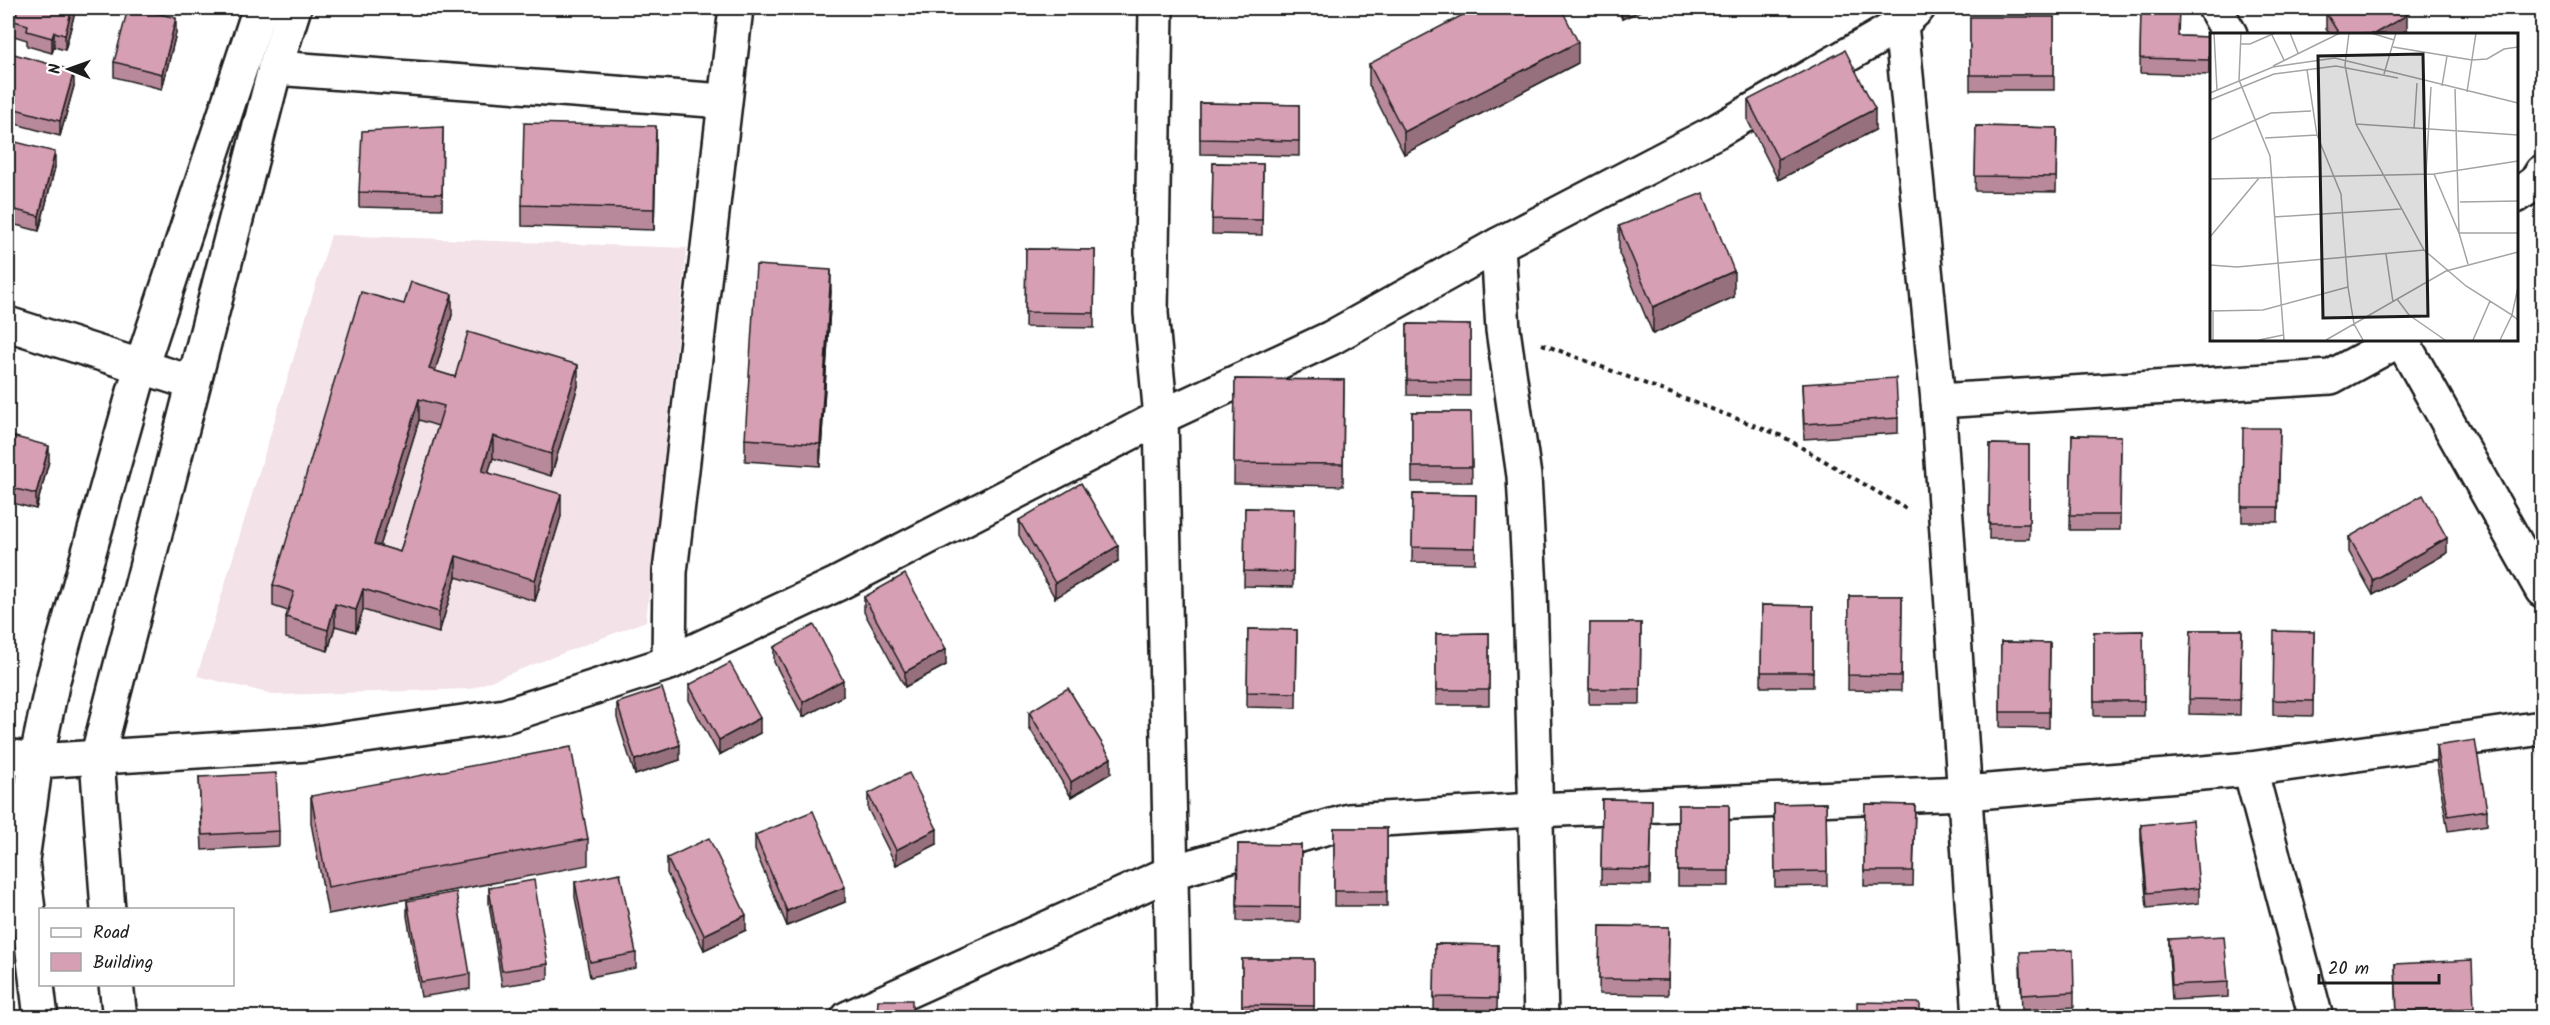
<svg xmlns="http://www.w3.org/2000/svg" width="2550" height="1025" font-family="Kalam,sans-serif">
<style>
.built{fill:#f3e2e8}
.lines{fill:none;stroke-linecap:round;stroke-linejoin:round}
.street-casing{stroke:#1c1c1c;stroke-width:38}
.secondary-casing{stroke:#1c1c1c;stroke-width:38}
.path{stroke:#1c1c1c;stroke-width:4;stroke-dasharray:4.5 4.5;stroke-linecap:butt}
.street{stroke:#fff;stroke-width:33}
.secondary{stroke:#fff;stroke-width:33}
.wall{fill:#b8899a;stroke:#1c1c1c;stroke-width:1.5;fill-rule:evenodd}
.shaded-wall{fill:#966f7d;stroke:#1c1c1c;stroke-width:1.5}
.building{fill:#d69fb3;stroke:#1c1c1c;stroke-width:1.5;fill-rule:evenodd}
.inset-road{fill:none;stroke:#a4a4a4;stroke-width:1.5}
.view{fill:#1c1c1c;fill-opacity:0.15;stroke:#1c1c1c;stroke-width:3}
.inset-edge{fill:none;stroke:#1c1c1c;stroke-width:3}
</style>
<rect width="100%" height="100%" fill="#fff"/>
<filter id="ink" filterUnits="userSpaceOnUse"><feTurbulence type="fractalNoise" baseFrequency=".0167" numOctaves="2"/><feDisplacementMap in="SourceGraphic" scale="12" xChannelSelector="R" yChannelSelector="G"/><feConvolveMatrix kernelMatrix="1 2 1 2 8 2 1 2 1" color-interpolation-filters="sRGB"/></filter>
<g filter="url(#ink)">
<path class="built" d="M331 235 687 248 646 621 470 689 277 695 197 676Z"/>
<g class="lines">
<defs>
<g id="street">
<path d="M1156 8 1151 313 1161 417 1174 1018"/>
<path d="M1901 24 1938 401 1980 1018"/>
<path d="M275 68 724 101"/>
<path d="M2516 196 2535 183 2542 172"/>
<path d="M1498 245 1503 330 1524 476 1530 589 1541 1018"/>
<path d="M8 324 193 383"/>
<path d="M1938 401 2331 377 2401 339"/>
<path d="M669 663 670 572 736 8"/>
<path d="M2250 769 2316 1018"/>
<path d="M848 1018 1172 872 1349 821 1534 810 1965 793 2250 769 2542 728"/>
</g>
<g id="secondary">
<path d="M2215 8 2230 34"/>
<path d="M2401 339 2542 590"/>
<path d="M8 756 36 761 309 744 505 716 669 663 837 584 1161 417 1331 338 1498 245 1717 131 1901 24 1918 8"/>
<path d="M108 910 97 758 275 68 294 8"/>
<path d="M116 984 120 1018"/>
<path d="M41 1018 22 860 36 761 53 680 141 367 260 8"/>
</g>
</defs>
<use href="#street" class="street-casing"/>
<use href="#secondary" class="secondary-casing"/>
<path class="path" d="M1542 344 1782 436 1908 510"/>
<use href="#street" class="street"/>
<use href="#secondary" class="secondary"/>
</g>
<g class="wall">
<path d="M18 8H76L65 50 54 47 52 53 27 46V40L14 36V21Z"/>
<path d="M1617 8H1647L1622 19Z"/>
<path d="M2141 8 2179 36 2210 37 2209 75 2140 73Z"/>
<path d="M2326 13 2407 30 2399 34H2330L2326 28Z"/>
<rect x="1970" y="17" width="84" height="73"/>
<path d="M176 33 162 89 114 77V62Z"/>
<path d="M1578 63 1404 154 1369 85V64Z"/>
<path d="M8 78 74 86 60 136 8 122Z"/>
<path d="M1748 100 1875 130 1778 180 1748 121Z"/>
<path d="M1200 103 1299 105V156L1200 154Z"/>
<path d="M1976 126 2057 128 2056 192 1975 191Z"/>
<path d="M443 127 442 209 359 207V192Z"/>
<path d="M8 140 55 167 39 231 8 223Z"/>
<path d="M656 147 654 230 522 226V205Z"/>
<path d="M1213 163 1263 164 1262 235 1212 234Z"/>
<path d="M1619 226 1734 297 1653 334 1619 253Z"/>
<path d="M1026 249 1095 250 1094 328 1025 327Z"/>
<path d="M831 291 820 466 745 461V439Z"/>
<path d="M404 304 452 315 435 371 455 377 578 386 551 476 493 458 488 472 561 516 535 601 456 577 439 633 363 610 356 632 335 626 328 651 286 638V617L288 611 273 606V585ZM419 420 438 426 400 552 380 546Z"/>
<path d="M1407 324 1470 325V396L1407 395Z"/>
<path d="M1235 379 1344 380 1343 486 1234 484Z"/>
<path d="M1802 384 1898 418V433L1804 439Z"/>
<path d="M1412 412H1471L1472 482H1412Z"/>
<path d="M2280 428 2278 522H2242V507Z"/>
<path d="M8 435 49 461 36 509 8 502Z"/>
<path d="M2072 435 2121 436 2120 530H2070Z"/>
<path d="M1990 444 2029 445V539H1989Z"/>
<path d="M1413 494 1476 495 1475 563 1412 562Z"/>
<path d="M1245 508 1294 509 1293 587 1244 586Z"/>
<path d="M1019 520 1118 561 1055 598 1019 535Z"/>
<path d="M2349 537 2447 553 2373 595 2349 552Z"/>
<path d="M1849 596H1902L1901 691 1848 690Z"/>
<path d="M864 597 946 665 905 687 864 612Z"/>
<path d="M1762 605 1813 606V687H1761Z"/>
<path d="M1590 623H1641L1640 704H1589Z"/>
<path d="M1248 629 1297 630 1296 708 1247 707Z"/>
<path d="M2191 630H2242L2240 715 2189 714Z"/>
<path d="M2143 631 2144 716H2094V632Z"/>
<path d="M2314 632 2313 716 2273 715V700Z"/>
<path d="M1489 633V705H1436V634Z"/>
<path d="M2001 642 2050 643 2049 728 2000 727Z"/>
<path d="M774 647 843 696 803 717 774 662Z"/>
<path d="M689 685 760 733 719 755 689 700Z"/>
<path d="M617 703 680 760 635 775 617 718Z"/>
<path d="M1029 712 1111 773 1071 797 1029 727Z"/>
<path d="M2542 738V772L2539 754V739Z"/>
<path d="M2436 746 2487 810V825L2448 831 2436 761Z"/>
<path d="M199 777 279 831V846L202 850Z"/>
<path d="M868 794 937 844 896 865 868 809Z"/>
<path d="M311 796 588 839V865L328 914 311 823Z"/>
<path d="M1602 799 1652 800 1650 885 1601 884Z"/>
<path d="M1826 803 1827 886 1775 887 1774 804Z"/>
<path d="M1865 804 1915 805 1913 886H1864Z"/>
<rect x="1678" y="805" width="51" height="81"/>
<path d="M2141 825 2199 888V903L2147 908 2141 840Z"/>
<rect x="1334" y="828" width="53" height="78"/>
<path d="M755 835 845 902 787 926 755 850Z"/>
<path d="M1238 844 1301 845 1300 922 1237 921Z"/>
<path d="M667 858 746 930 704 950 667 873Z"/>
<path d="M575 882 636 953V968L590 977 575 897Z"/>
<path d="M489 888 548 964V979L502 986 489 903Z"/>
<path d="M407 901 470 974V989L421 997 407 916Z"/>
<path d="M1600 926 1669 927 1668 995 1599 994Z"/>
<path d="M2169 939 2228 982V997L2172 1000 2169 954Z"/>
<path d="M1435 944 1498 945 1497 1013 1434 1012Z"/>
<rect x="1242" y="959" width="72" height="58"/>
<path d="M2395 964 2474 1008V1017H2397Z"/>
<path d="M2020 967 2074 992V1007L2022 1010Z"/>
</g>
<g class="shaded-wall">
<path d="M72 8H76L65 50V35Z"/>
<path d="M1622 8H1647L1622 19Z"/>
<path d="M2407 15V30L2399 34H2374Z"/>
<path d="M176 18V33L162 89V74Z"/>
<path d="M54 32V47L52 53V38Z"/>
<path d="M1578 42V63L1404 154V132Z"/>
<path d="M74 71V86L60 136V121Z"/>
<path d="M1875 109V130L1778 180V159Z"/>
<path d="M656 126V147L654 230V209Z"/>
<path d="M55 152V167L39 231V216Z"/>
<path d="M831 270V291L820 466V444Z"/>
<path d="M1734 271V297L1653 334V307Z"/>
<path d="M452 294V315L429 391V369Z"/>
<path d="M13 336V351L8 373V358Z"/>
<path d="M578 365V386L551 476V454Z"/>
<path d="M419 399V420L374 566V544Z"/>
<path d="M493 436V458L482 492V471Z"/>
<path d="M49 446V461L36 509V494Z"/>
<path d="M561 494V516L535 601V580Z"/>
<path d="M2447 538V553L2373 595V580Z"/>
<path d="M1118 546V561L1055 598V583Z"/>
<path d="M456 556V577L439 633V612Z"/>
<path d="M363 589V610L356 632V610Z"/>
<path d="M335 604V626L328 651V630Z"/>
<path d="M946 649V665L905 687V672Z"/>
<path d="M843 680V696L803 717V702Z"/>
<path d="M760 718V733L719 755V740Z"/>
<path d="M680 745V760L635 775V760Z"/>
<path d="M1111 758V773L1071 797V782Z"/>
<path d="M937 829V844L896 865V850Z"/>
<path d="M845 887V902L787 926V911Z"/>
<path d="M746 915V930L704 950V935Z"/>
</g>
<g class="building">
<path d="M18 8H72L65 35 54 32 52 38 27 31 28 25 14 21Z"/>
<path d="M128 8H136L176 18 162 74 114 62Z"/>
<path d="M1476 8H1561L1578 42 1404 132 1369 64Z"/>
<path d="M2141 8H2179L2178 36 2210 37 2209 60 2140 58Z"/>
<path d="M2335 8H2403L2407 15 2374 34H2339L2326 13Z"/>
<rect x="1970" y="17" width="84" height="58"/>
<path d="M1845 50 1875 109 1778 159 1748 100Z"/>
<path d="M14 54 74 71 60 121 8 107V78Z"/>
<path d="M1200 103 1299 105V141L1200 139Z"/>
<path d="M524 123 656 126 654 209 522 205Z"/>
<path d="M1976 126 2057 128 2056 177 1975 176Z"/>
<path d="M443 127 442 194 359 192 362 131Z"/>
<path d="M8 140 55 152 39 216 8 208Z"/>
<path d="M1213 163 1263 164 1262 220 1212 219Z"/>
<path d="M1703 193 1734 271 1653 307 1619 226Z"/>
<path d="M1026 249 1095 250 1094 313 1025 312Z"/>
<path d="M756 265 831 270 820 444 745 439Z"/>
<path d="M411 282 452 294 429 369 455 377 468 332 578 365 551 454 493 436 482 471 561 494 535 580 456 556 439 612 363 589 356 610 335 604 328 630 286 617 294 592 273 585 361 292 404 304ZM419 399 444 406 400 552 374 544Z"/>
<path d="M1407 324 1470 325V381L1407 380Z"/>
<path d="M8 334 13 336 8 358Z"/>
<path d="M1896 378 1898 418 1804 424 1802 384Z"/>
<path d="M1235 379 1344 380 1343 464 1234 463Z"/>
<path d="M1412 412H1471L1472 467H1412Z"/>
<path d="M2243 428H2280L2278 507H2242Z"/>
<path d="M8 435 49 446 36 494 8 487Z"/>
<path d="M2072 435 2121 436 2120 515H2070Z"/>
<path d="M1990 444 2029 445V524H1989Z"/>
<path d="M1081 483 1118 546 1055 583 1019 520Z"/>
<path d="M1413 494 1476 495 1475 548 1412 547Z"/>
<path d="M2423 495 2447 538 2373 580 2349 537Z"/>
<path d="M1245 508 1294 509 1293 572 1244 571Z"/>
<path d="M905 574 946 649 905 672 864 597Z"/>
<path d="M1849 596H1902L1901 676 1848 675Z"/>
<path d="M1762 605 1813 606V672H1761Z"/>
<path d="M1590 623H1641L1640 689H1589Z"/>
<path d="M814 625 843 680 803 702 774 647Z"/>
<path d="M1248 629 1297 630 1296 693 1247 692Z"/>
<path d="M2191 630H2242L2240 700 2189 699Z"/>
<path d="M2143 631 2144 701H2094V632Z"/>
<path d="M2274 631 2314 632 2313 701 2273 700Z"/>
<path d="M1489 633V690H1436V634Z"/>
<path d="M2001 642 2050 643 2049 712H2000Z"/>
<path d="M730 663 760 718 719 740 689 685Z"/>
<path d="M662 688 680 745 635 760 617 703Z"/>
<path d="M1068 688 1111 758 1071 782 1029 712Z"/>
<path d="M2542 738V757L2539 739Z"/>
<path d="M2475 740 2487 810 2448 816 2436 746Z"/>
<path d="M571 747 588 839 328 887 311 796Z"/>
<path d="M276 773 279 831 202 835 199 777Z"/>
<path d="M909 773 937 829 896 850 868 794Z"/>
<path d="M1602 799 1652 800 1650 870 1601 869Z"/>
<path d="M1826 803 1827 871 1775 872 1774 804Z"/>
<path d="M1865 804 1915 805 1913 871H1864Z"/>
<rect x="1678" y="805" width="51" height="66"/>
<path d="M813 811 845 887 787 911 755 835Z"/>
<path d="M2193 820 2199 888 2147 893 2141 825Z"/>
<rect x="1334" y="828" width="53" height="63"/>
<path d="M709 838 746 915 704 935 667 858Z"/>
<path d="M1238 844 1301 845 1300 907 1237 906Z"/>
<path d="M620 873 636 953 590 962 575 882Z"/>
<path d="M534 880 548 964 502 971 489 888Z"/>
<path d="M456 892 470 974 421 982 407 901Z"/>
<path d="M1600 926 1669 927 1668 980 1599 979Z"/>
<path d="M2224 936 2228 982 2172 985 2169 939Z"/>
<path d="M1435 944 1498 945 1497 998 1434 997Z"/>
<path d="M2073 950 2074 992 2022 995 2020 952Z"/>
<path d="M1242 959H1314V1006L1242 1005Z"/>
<path d="M2472 960 2474 1008 2397 1012 2395 964Z"/>
<path d="M878 1000H912V1017H877Z"/>
<path d="M1857 1002 1920 1003V1017H1857Z"/>
<rect x="1603" y="1010" width="62" height="7"/>
</g>
</g>
<g transform="translate(2210 33)">
<rect width="308" height="308" fill="#fff"/>
<path class="inset-road" d="M4 0 7 57M31 0 29 47 60 123 74 307M61 0 74 27M80 0 88 20M139 0 135 32 146 91 214 217 256 253 302 282 290 307M161 0 184 7M30 11H40L65 0M183 14 262 27 277 26 294 16 308 14M63 33 130 0M97 37 107 102 131 161 138 254 144 291 153 307M174 41 186 0M232 53 237 23M245 56 249 200 258 231M257 59 266 0M0 60 63 34 125 25 308 70M0 67 64 41 126 33 188 45M146 91 308 102M204 96 207 50M55 105 107 102M0 107 61 80 101 78M216 140 221 54M224 141 249 200H308M0 146 224 141 308 128M250 169 308 168M64 184 191 176M0 204 49 145M176 221 183 269M0 232 27 234 214 217M308 254 302 282 308 287M187 266 199 282 235 307M0 278 53 277 138 254M3 307V279M49 307 73 302M116 307 236 238 308 219M263 307 280 268"/>
<path class="view" d="M213 21 218 283 113 285 108 23Z"/>
<rect width="308" height="308" class="inset-edge"/>
</g>
<rect width="2550" height="1025" fill="none" stroke="#fff" stroke-width="30"/>
<rect x="15" y="15" width="2520" height="995" fill="none" stroke="#1c1c1c" stroke-width="2" filter="url(#ink)"/>
<rect x="39" y="908" width="195" height="78" fill="#ffffff" stroke="#a4a4a4" stroke-width="1.5"/>
<rect x="51" y="928" width="30" height="9" fill="#ffffff" stroke="#a4a4a4" stroke-width="1.5"/>
<text x="93" y="938" font-size="18" fill="#1c1c1c">Road</text>
<rect x="51" y="953" width="30" height="18" fill="#d69fb3" stroke="#a4a4a4" stroke-width="1.5"/>
<text x="93" y="968" font-size="18" fill="#1c1c1c">Building</text>
<g transform="translate(69 69) rotate(271)" stroke="#ffffff" stroke-width="4.5" paint-order="stroke">
<path d="M0-4.5L10 22L0 15L-10 22Z" fill="#1c1c1c"/>
<text y="-9" font-size="16" font-weight="bold" text-anchor="middle" fill="#1c1c1c">N</text>
</g>
<path d="M2319 974v9h120v-9" fill="none" stroke="#1c1c1c" stroke-width="3"/>
<text x="2328" y="974" font-size="18" fill="#1c1c1c" stroke="#ffffff" stroke-width="4.5" paint-order="stroke">20 m</text>
</svg>
